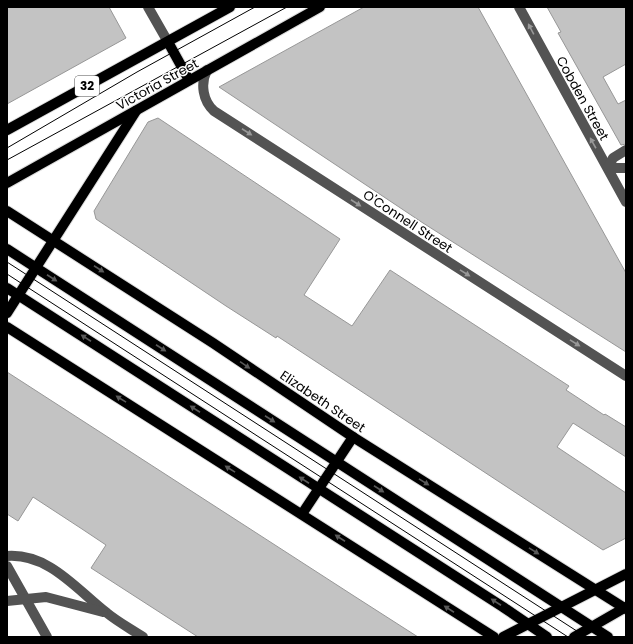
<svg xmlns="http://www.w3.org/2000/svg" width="633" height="644" font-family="Poppins,sans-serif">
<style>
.building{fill:#c3c3c3;stroke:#979797}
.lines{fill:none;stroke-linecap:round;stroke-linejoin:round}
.major-casing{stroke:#dbdbdb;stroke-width:12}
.minor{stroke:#535353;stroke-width:10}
.major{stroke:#000;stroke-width:10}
.tram{stroke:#000;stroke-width:1}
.oneway{fill:#989898}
.oneway2{fill:#595959}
.labels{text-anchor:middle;stroke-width:3;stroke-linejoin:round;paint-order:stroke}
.shield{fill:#fff;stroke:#4c4c4c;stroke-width:1}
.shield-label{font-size:12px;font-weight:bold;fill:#000}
.street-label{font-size:13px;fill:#000;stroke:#fff}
</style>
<rect width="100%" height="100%" fill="#fff"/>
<g class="building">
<path d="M7 7H109L126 38 7 104Z"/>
<path d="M364 7H478L626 273V352L423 223 219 87Z"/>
<path d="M547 7H626V64L603 77 618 104 626 100V144L621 145 558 33 561 32Z"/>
<path d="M158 118 340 239 304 295 352 326 390 270 569 386 566 390 604 415 605 414 626 427V457L573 423 557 447 626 493V538L603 550 277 336 276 338 226 306 96 219 94 211 148 122Z"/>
<path d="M7 372 354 596 418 637H198L91 568 106 545 82 529 33 497 18 521 7 514Z"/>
</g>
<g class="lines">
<defs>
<g id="major">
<path d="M168 42 189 80"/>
<path d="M7 130 230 7"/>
<path d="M7 183 320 7"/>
<path d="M7 211 213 343 353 437 626 609"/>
<path d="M7 249 608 637"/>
<path d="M7 288 503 607 547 637"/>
<path d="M7 313 136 111"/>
<path d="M7 327 494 637"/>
<path d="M302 514 353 437"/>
<path d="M503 637 626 574"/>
<path d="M574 637 626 607"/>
</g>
</defs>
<use href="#major" class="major-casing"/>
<g class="minor">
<path d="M148 7 168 42"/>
<path d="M519 7 626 202"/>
<path d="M207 70C200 84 203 101 214 111L626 376"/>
<path d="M626 150 613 158 608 168H626"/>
<path d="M7 556C49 553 77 590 107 613 118 622 131 629 143 637"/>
<path d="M7 566 47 637"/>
<path d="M7 601 46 597 103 612"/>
</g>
<use href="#major" class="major"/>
<g class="tram">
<path d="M7 148 137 72 255 7"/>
<path d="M7 160 287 7"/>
<path d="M7 262 586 637"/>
<path d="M7 274 568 637"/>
</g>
</g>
<defs><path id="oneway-solid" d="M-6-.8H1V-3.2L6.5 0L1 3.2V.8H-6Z"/></defs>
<g class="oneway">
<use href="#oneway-solid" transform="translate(531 29) rotate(-118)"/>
<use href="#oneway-solid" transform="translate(247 132) rotate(33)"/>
<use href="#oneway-solid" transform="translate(593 143) rotate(-119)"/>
<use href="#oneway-solid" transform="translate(356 203) rotate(33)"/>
<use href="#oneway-solid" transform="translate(465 273) rotate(32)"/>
<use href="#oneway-solid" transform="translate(575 343) rotate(32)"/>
</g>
<g class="oneway2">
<use href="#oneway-solid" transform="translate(99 269) rotate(33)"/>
<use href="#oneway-solid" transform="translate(52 278) rotate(33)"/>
<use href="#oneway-solid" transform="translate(86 338) rotate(-147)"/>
<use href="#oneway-solid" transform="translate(161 348) rotate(33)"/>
<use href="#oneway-solid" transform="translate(245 365) rotate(34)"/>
<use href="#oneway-solid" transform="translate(121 399) rotate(-148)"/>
<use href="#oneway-solid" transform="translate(195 409) rotate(-147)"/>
<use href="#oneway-solid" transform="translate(270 419) rotate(33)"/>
<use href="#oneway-solid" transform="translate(230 469) rotate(-148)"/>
<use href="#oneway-solid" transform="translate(304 480) rotate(-147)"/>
<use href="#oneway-solid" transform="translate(424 482) rotate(32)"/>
<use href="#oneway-solid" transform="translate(379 489) rotate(33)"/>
<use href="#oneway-solid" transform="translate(340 538) rotate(-147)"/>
<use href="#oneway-solid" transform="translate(534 551) rotate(32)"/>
<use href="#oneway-solid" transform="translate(496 602) rotate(-147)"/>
<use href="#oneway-solid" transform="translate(449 609) rotate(-147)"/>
</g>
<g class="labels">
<rect class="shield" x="75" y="76" width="24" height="20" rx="3"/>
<g class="shield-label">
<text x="87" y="90">32</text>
</g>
<g class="street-label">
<text transform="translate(157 84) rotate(-29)" y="5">Victoria Street</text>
<text transform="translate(583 98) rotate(61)" y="5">Cobden Street</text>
<text transform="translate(408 221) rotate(33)" y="5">O'Connell Street</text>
<text transform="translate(323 401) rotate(34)" y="5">Elizabeth Street</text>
</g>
</g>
<rect width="633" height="644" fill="none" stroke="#000000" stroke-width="16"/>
</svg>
